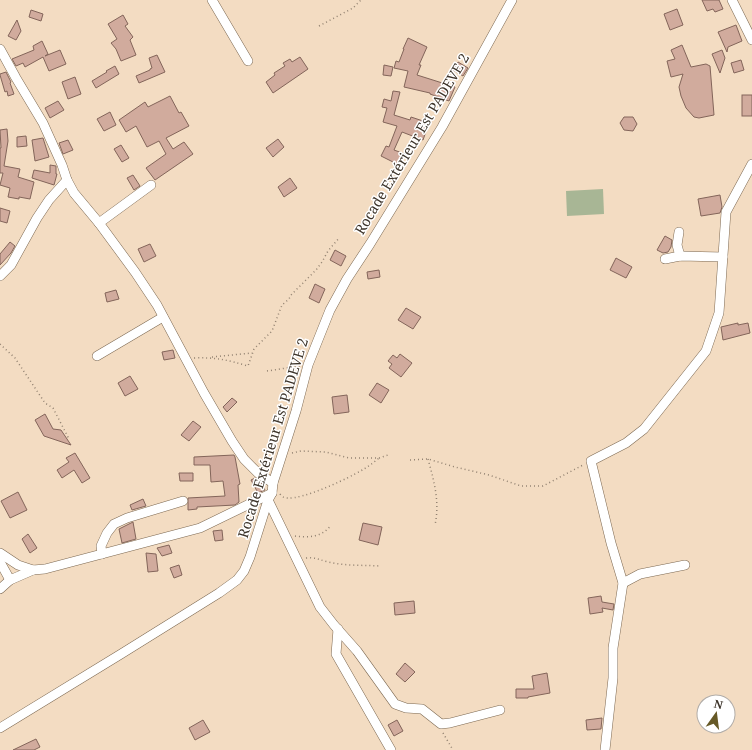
<svg xmlns="http://www.w3.org/2000/svg" width="752" height="750" font-family="'Noto Serif',serif">
<style>
.green{fill:#a8b695}
.building{fill:#d1ab9d;stroke:#83655a}
.lines{fill:none;stroke-linecap:round;stroke-linejoin:round}
.minor-casing{stroke:#7d6952;stroke-width:10}
.path{stroke:#928271;stroke-width:1.5;stroke-dasharray:1 3;stroke-linecap:butt}
.minor{stroke:#fff;stroke-width:9}
.labels{text-anchor:middle;stroke-width:3;stroke-linejoin:round;paint-order:stroke}
.street-label{font-size:14px;fill:#3c3329;stroke:#fff}
</style>
<rect width="100%" height="100%" fill="#f3dcc2"/>
<path class="green" d="M603 189 604 214 567 216 566 191Z"/>
<g class="building">
<path d="M702 0H719L723 9 715 12 713 9 707 11Z"/>
<path d="M677 9 683 25 670 30 664 14Z"/>
<path d="M31 10 43 14 41 21 29 17Z"/>
<path d="M123 15 128 24 125 26 133 37 130 40 136 55 121 61 116 49 111 43 117 39 108 24Z"/>
<path d="M17 20 21 31 16 40 8 36Z"/>
<path d="M736 25 742 41 728 47 727 52 718 32Z"/>
<path d="M408 38 427 47 419 65H421L417 75 455 87 449 101 430 94V93L404 87 408 71 394 68 396 61 399 62 404 49H403Z"/>
<path d="M42 41 48 54 45 56 60 50 66 64 49 71 43 57 25 67 23 63 16 66 12 59 34 50 33 46Z"/>
<path d="M682 45 691 67 706 64 710 66 714 115 699 118 694 117 686 108 681 96 679 87 683 74 671 77 667 61 675 59 671 50Z"/>
<path d="M722 50 725 58 720 73 712 54Z"/>
<path d="M157 55 165 72 139 83 136 76 150 70V69L152 68 149 58Z"/>
<path d="M300 57 308 69 273 93 266 82 275 75 274 73 285 66 283 63 290 59 292 62Z"/>
<path d="M741 60 744 70 734 73 731 63Z"/>
<path d="M458 62 468 68 463 76 453 70Z"/>
<path d="M384 65 393 67 391 76 383 75Z"/>
<path d="M115 66 119 74 96 88 92 81 107 72 106 71Z"/>
<path d="M6 72 11 82 10 83 14 94 8 96 7 91 5 92 0 75V74Z"/>
<path d="M75 77 81 94 68 99 62 82Z"/>
<path d="M393 91 400 92 394 115 410 120 411 117 429 123 423 140 402 132 394 150 405 154 399 165 381 156 386 146 389 147 397 126 383 122 387 108 382 107 384 99 391 101Z"/>
<rect x="742" y="95" width="10" height="21"/>
<path d="M170 96 179 113 181 112 189 126 166 138 173 149 184 142 193 154 155 180 146 168 166 154 159 141 147 147 136 126 126 132 119 120 145 102 148 107Z"/>
<path d="M58 101 64 110 50 118 45 108Z"/>
<path d="M110 112 116 125 104 131 97 119Z"/>
<path d="M624 117H633L637 124 633 131 624 130 620 123Z"/>
<path d="M7 129 8 141 4 166 20 169 18 177 34 182 30 199 19 197V199L8 197 10 188 0 185 3 173H0V148H1L0 130Z"/>
<path d="M26 136 27 146 17 147V137Z"/>
<path d="M43 138 49 157 35 161 32 140Z"/>
<path d="M278 139 284 147 273 157 266 148Z"/>
<path d="M68 140 73 150 63 154 59 143Z"/>
<path d="M121 145 129 158 122 162 114 149Z"/>
<path d="M50 165 56 166V174H57L54 185 32 178 34 170 50 173Z"/>
<path d="M133 175 140 186 134 190 127 178Z"/>
<path d="M290 178 297 188 284 197 278 187Z"/>
<path d="M720 195 722 207 720 213 701 216 698 199Z"/>
<path d="M0 208 10 211 7 223 0 221Z"/>
<path d="M665 236 672 240 671 247 668 252 663 253 657 250Z"/>
<path d="M10 242 15 246 11 253 0 265V254Z"/>
<path d="M150 244 156 256 144 262 138 249Z"/>
<path d="M335 250 346 256 341 266 330 260Z"/>
<path d="M616 258 632 267 626 278 610 270Z"/>
<path d="M379 270 380 277 368 279 367 272Z"/>
<path d="M315 284 325 289 319 303 309 298Z"/>
<path d="M116 290 119 299 107 302 105 293Z"/>
<path d="M406 308 421 317 413 329 398 320Z"/>
<path d="M738 323V325L748 323 750 333 723 340 721 327Z"/>
<path d="M173 350 175 358 164 360 162 352Z"/>
<path d="M400 354 412 363 401 377 389 368 392 364 388 361 393 355 397 358Z"/>
<path d="M130 376 138 389 125 396 118 383Z"/>
<path d="M377 383 389 390 381 403 369 395Z"/>
<path d="M347 395 349 412 334 414 332 397Z"/>
<path d="M232 398 237 402 227 412 223 407Z"/>
<path d="M45 414 53 429 61 430 71 445 44 436 35 420Z"/>
<path d="M193 421 201 427 189 441 181 435Z"/>
<path d="M75 453 90 478 82 483 74 470 62 478 57 470 69 462 66 458Z"/>
<path d="M234 455 235 457 240 484 238 485 239 502 235 505 197 507V509L188 510V498L225 496 223 481 211 482 210 465H194V457Z"/>
<path d="M179 473H193V481H180Z"/>
<path d="M255 478 261 482 265 490 258 493 251 480Z"/>
<path d="M18 492 27 510 10 518 1 501Z"/>
<path d="M143 499 146 506 132 510 130 505Z"/>
<path d="M133 522 136 539 122 543 119 529Z"/>
<path d="M363 523 382 527 378 545 359 540Z"/>
<path d="M222 530 223 540 215 541 213 531Z"/>
<path d="M28 534 37 548 30 553 22 539Z"/>
<path d="M169 545 172 553 162 556 157 548Z"/>
<path d="M146 553 156 554 158 571 148 572Z"/>
<path d="M179 565 182 575 174 578 170 568Z"/>
<path d="M601 596 602 602 614 604 613 610 602 608 603 612 590 614 588 598Z"/>
<path d="M414 601 415 613 395 615 394 603Z"/>
<path d="M405 663 415 672 405 682 396 674Z"/>
<path d="M547 673 550 693 528 697V698H516V689H534L532 676Z"/>
<path d="M602 718 601 729 587 730 586 720Z"/>
<path d="M203 720 210 732 195 740 189 728Z"/>
<path d="M397 720 403 731 394 736 388 725Z"/>
<path d="M36 739 40 747 34 750H13Z"/>
</g>
<g class="lines">
<defs>
<g id="minor">
<path d="M212 0 248 61"/>
<path d="M732 0 752 40"/>
<path d="M0 49 16 78 43 123 62 165 67 180 74 193 99 223 135 272 157 305 204 393 232 441 244 459 258 473 273 483"/>
<path d="M99 223 151 185"/>
<path d="M679 232 677 245 680 256"/>
<path d="M665 259 680 256 723 257"/>
<path d="M0 276 11 265 37 218 49 200 67 180"/>
<path d="M97 356 163 317"/>
<path d="M268 500 320 607 334 625 357 651 395 704 406 708 422 709 441 724 450 723 500 710"/>
<path d="M0 553 18 565 33 570 45 569 200 528 272 493"/>
<path d="M102 554 101 546 107 533 114 524 127 518 183 501"/>
<path d="M0 562 10 580"/>
<path d="M623 583 640 574 685 565"/>
<path d="M0 589 10 580 33 570"/>
<path d="M338 629 336 654 391 750"/>
<path d="M0 728 121 654 219 593 237 580 244 571 250 557 268 500 272 493 273 483 296 411 308 365 330 310 347 279 370 244 442 127 512 0"/>
<path d="M605 750 613 678V648L623 583 611 543 591 461 626 443 644 429 706 351 719 313 726 212 752 164"/>
</g>
</defs>
<use href="#minor" class="minor-casing"/>
<g class="path">
<path d="M319 26 353 8 361 0"/>
<path d="M0 344 15 358 45 403 53 408 69 439"/>
<path d="M212 357 252 353"/>
<path d="M194 358C215 357 228 360 248 366L254 349 272 331 282 305 289 299 291 295 316 270 322 262 328 251 339 238"/>
<path d="M267 371 300 366"/>
<path d="M292 453 301 451 326 452 349 458H379L388 455"/>
<path d="M428 459C434 481 440 502 435 525"/>
<path d="M410 460 428 459 455 467 489 475 521 486H543L583 465"/>
<path d="M280 494C282 497 285 498 288 498 303 499 340 482 353 475 363 470 371 465 379 458"/>
<path d="M295 536C308 538 323 537 331 525"/>
<path d="M306 558C315 557 320 560 328 562 345 566 363 565 380 566"/>
<path d="M443 733 453 750"/>
</g>
<use href="#minor" class="minor"/>
</g>
<g class="labels">
<g class="street-label">
<text transform="translate(412 144) rotate(-59)" y="5">Rocade Extérieur Est PADEVE 2</text>
<text transform="translate(273 438) rotate(-73)" y="5">Rocade Extérieur Est PADEVE 2</text>
</g>
</g>
<g transform="translate(716 714) rotate(14)"><circle r="19" fill="#ffffff" stroke="#b1ada9"/>
<path d="M0-3L7 15L0 10L-7 15Z" fill="#665926"/>
<text y="-6" font-size="11" font-weight="bold" text-anchor="middle" fill="#3c3329">N</text>
</g>
</svg>
